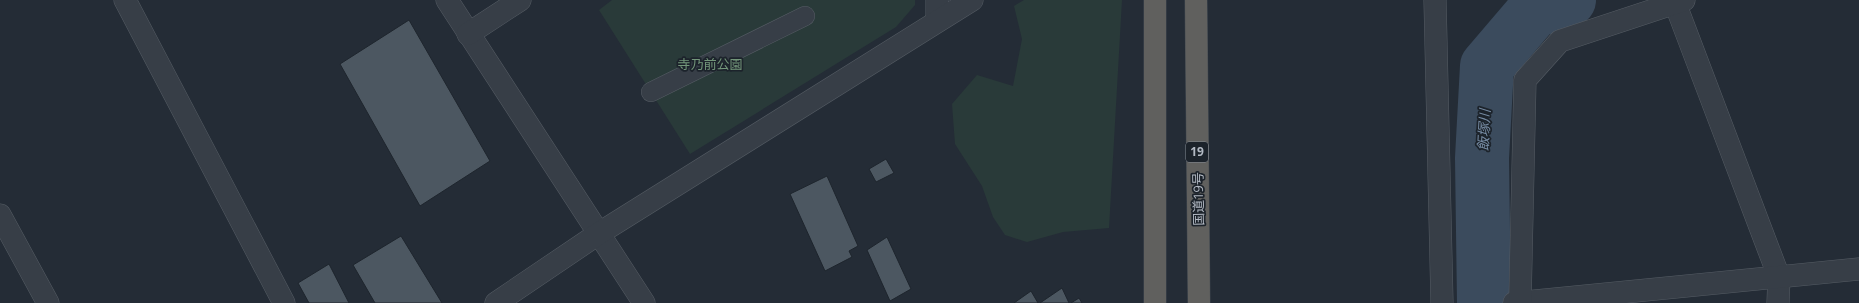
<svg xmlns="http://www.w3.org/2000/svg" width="1859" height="303" font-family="'Open Sans','Noto Sans JP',sans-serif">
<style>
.green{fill:#293a39}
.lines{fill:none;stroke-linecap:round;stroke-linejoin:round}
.river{stroke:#3b4b5d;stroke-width:54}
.building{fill:#4c5761;stroke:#1e252d}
.pedestrian-casing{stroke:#555c64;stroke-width:20}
.minor-casing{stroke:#555c64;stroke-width:23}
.trunk-casing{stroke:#424951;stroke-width:23}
.pedestrian{stroke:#373e47;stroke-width:19}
.minor{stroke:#373e47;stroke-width:22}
.trunk{stroke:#60605e;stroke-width:22}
.labels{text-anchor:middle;stroke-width:3.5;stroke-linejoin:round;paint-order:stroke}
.shield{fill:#1c232b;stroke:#858c95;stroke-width:1}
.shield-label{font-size:12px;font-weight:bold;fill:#b2b9c3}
.park-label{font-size:13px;fill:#73967a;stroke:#1c232b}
.street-label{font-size:13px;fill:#b2b9c3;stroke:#1c232b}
.water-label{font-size:14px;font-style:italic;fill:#768ba3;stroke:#1c232b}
</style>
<rect width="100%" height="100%" fill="#242c36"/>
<g class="green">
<path d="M612 0H915V5L896 27 690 154 599 10Z"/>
<path d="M1024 0H1122L1109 228 1063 232 1027 242 1005 235 993 217 982 186 955 144 952 104 977 75 1013 86 1022 39 1014 6Z"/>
</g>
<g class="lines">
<path class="river" d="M1484 303 1482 158 1487 66 1534 11 1569 0"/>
</g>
<g class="building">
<path d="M409 20 490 161 420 206 340 64Z"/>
<path d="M886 159 894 173 876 182 869 169Z"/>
<path d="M827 176 858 246 849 251 852 257 825 271 790 194Z"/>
<path d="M401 236 442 303H375L353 265Z"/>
<path d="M887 237 911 289 890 301 867 250Z"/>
<path d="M329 264 349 303H309L298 283Z"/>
<path d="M1062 288 1069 303H1040Z"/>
<path d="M1031 291 1038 303H1014Z"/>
<path d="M1079 298 1082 303H1071Z"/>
</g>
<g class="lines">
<defs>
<path id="pedestrian" d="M651 92 805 16"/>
<g id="minor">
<path d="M125 0 284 303"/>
<path d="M447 0 644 303"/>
<path d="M937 0V20"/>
<path d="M1435 0 1442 303"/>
<path d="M1675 3 1779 277 1778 303"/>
<path d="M468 34 520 0"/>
<path d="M0 215 48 303"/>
<path d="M496 303 598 234 972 0"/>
<path d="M1514 303 1859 269"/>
<path d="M1520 303 1525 80 1560 41 1684 0"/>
</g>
<g id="trunk">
<path d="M1155 0V303"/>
<path d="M1196 0 1199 303"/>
</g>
</defs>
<use href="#pedestrian" class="pedestrian-casing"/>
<use href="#minor" class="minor-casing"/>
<use href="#trunk" class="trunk-casing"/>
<use href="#pedestrian" class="pedestrian"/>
<use href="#minor" class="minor"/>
<use href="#trunk" class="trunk"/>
</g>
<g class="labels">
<rect class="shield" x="1186" y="142" width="22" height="20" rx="3"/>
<g class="shield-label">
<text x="1197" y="156">19</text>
</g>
<g class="park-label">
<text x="710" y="69">寺乃前公園</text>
</g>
<g class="street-label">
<text transform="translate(1198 199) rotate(-91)" y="5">国道19号</text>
</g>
<g class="water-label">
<text transform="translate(1484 130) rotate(-87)" y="5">飯塚川</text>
</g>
</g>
</svg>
